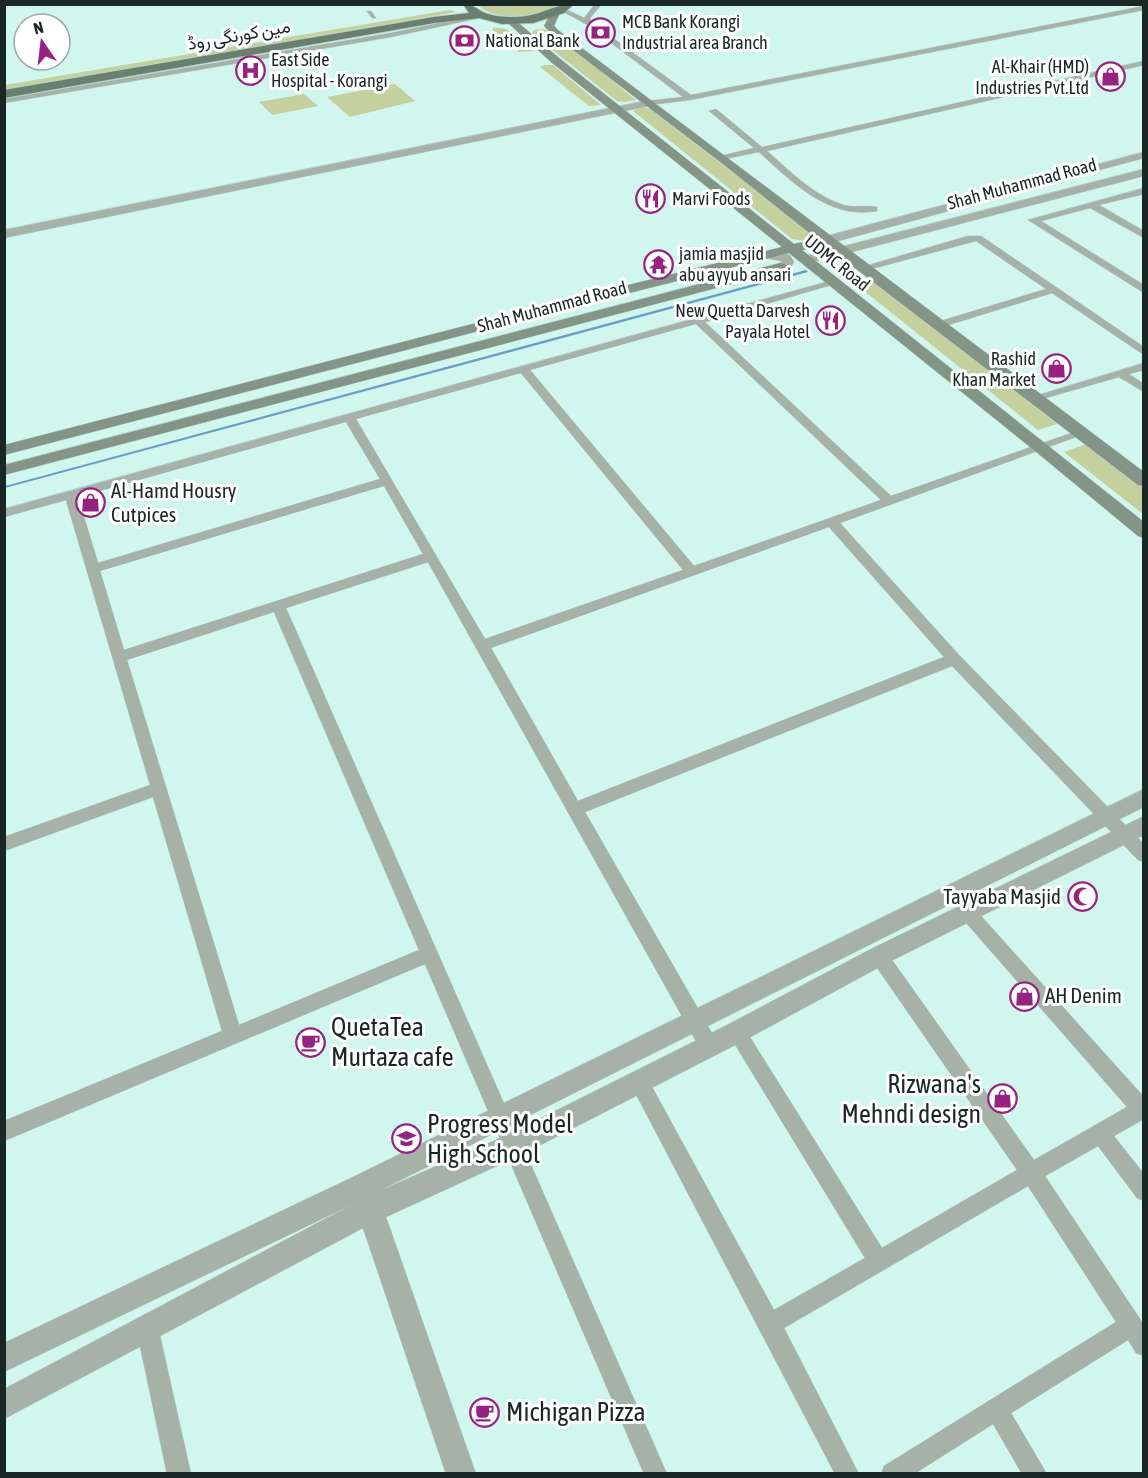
<svg xmlns="http://www.w3.org/2000/svg" width="1148" height="1478" font-family="'Asap Condensed',Vazirmatn,sans-serif">
<style>
.green{fill:#c4d09e}
.water{fill:#6b9dc6}
.lines{fill:none;stroke-linecap:round;stroke-linejoin:round}
.minor-casing{stroke:#b0d1ca;stroke-width:1}
.tertiary-casing{stroke:#b0d1ca;stroke-width:1}
.secondary-casing{stroke:#b0d1ca;stroke-width:1}
.primary-casing{stroke:#b0d1ca;stroke-width:2}
.minor{fill:#a6b1a8;fill-rule:evenodd}
.tertiary{fill:#a6b1a8;fill-rule:evenodd}
.secondary{fill:#849487;fill-rule:evenodd}
.primary{fill:#6b7f6f;fill-rule:evenodd}
.labels{text-anchor:middle;stroke-width:6;stroke-linejoin:round;paint-order:stroke}
.far-poi-label{font-size:18px;fill:#1a2825;stroke:#fff;text-anchor:start}
.far-street-label{font-size:18px;fill:#1a2825;stroke:#fff}
.poi-label{font-size:21px;fill:#1a2825;stroke:#fff;text-anchor:start}
.near-poi-label{font-size:26px;fill:#1a2825;stroke:#fff;text-anchor:start}
</style>
<rect width="100%" height="100%" fill="#d1f6ee"/>
<g class="green">
<path d="M478 5H557L554 9C533 16 495 22 478 5Z"/>
<path d="M450 10 456 12 5 90V85Z"/>
<path d="M493 28C509 26 525 39 533 51L519 52 493 31Z"/>
<path d="M539 29 551 30 636 100 624 102 617 101 532 34 534 30Z"/>
<path d="M544 65H553L601 105 589 106 540 67Z"/>
<path d="M395 84 415 101 350 117 327 97Z"/>
<path d="M304 94 318 106 272 115 259 102Z"/>
<path d="M640 106 650 109 814 235V237L805 241 792 239 633 111Z"/>
<path d="M876 281 1057 424 1038 430 858 286Z"/>
<path d="M1086 444 1143 488V514L1064 452Z"/>
</g>
<path class="water" d="M806 270 808 272 5 488V486Z"/>
<g class="lines">
<defs>
<g id="minor">
<path d="M595 4H602L590 18 591 22 691 95 1144 6V10L690 100 650 105H647V101L683 97 586 24 560 10 565 9 584 18Z"/>
<path d="M367 11H371L376 18H372Z"/>
<path d="M482 14 484 17 391 37 4 103V99L391 33Z"/>
<path d="M1144 61V65L767 151C790 171 814 196 844 205 855 208 866 205 877 207V211C829 220 792 182 759 152L720 160V156L754 148 709 111 716 109 762 147Z"/>
<path d="M1144 188V194L1099 205 1144 231V238L1090 208 1041 221 1144 285V293L1028 220Z"/>
<path d="M968 236H981L1144 347V355L1052 293 942 327H934V323L1046 289 976 241 864 271 859 268Z"/>
<path d="M830 281 838 283 705 322 891 496 1077 431H1085L1087 433 840 523 959 655 1144 844V862L1138 860 952 666 585 812 716 1040 718 1046 716 1052 709 1055 702 1052 428 562 286 608 667 1474H644L425 964 4 1141V1121L222 1031 153 797 4 851V837L150 785 66 500 4 517V509ZM696 324 881 500 694 566 530 370ZM521 373 683 570 485 639 356 419ZM346 422 380 479 98 563 78 497ZM384 486 423 554 124 650 100 571ZM829 527 944 657 578 801 491 648ZM274 612 419 950 239 1025 127 660Z"/>
<path d="M1144 363V370L1129 374 1144 384V392L1119 377 1035 401 1029 398Z"/>
<path d="M967 904 973 907 1144 1097V1119L1114 1136 1144 1174V1201L1137 1198 1098 1146 1045 1176 1144 1325V1356L1136 1353 1128 1340 1011 1413 1047 1474H1022L993 1424 914 1474H881L884 1466 1116 1322 1028 1186 784 1328 859 1474H835L629 1081 631 1074 638 1072 645 1074 774 1310 865 1258 731 1038 728 1032 731 1026 737 1023 743 1026 882 1248 1017 1170 873 962 870 956 873 950 879 948 885 950 1034 1160 1127 1107 961 917 959 912 961 907Z"/>
<path d="M147 1316 155 1319 158 1327 191 1474H167L136 1327 139 1319Z"/>
</g>
<g id="tertiary">
<path d="M650 100 655 103 654 105 4 238V230Z"/>
<path d="M1144 152V158L831 243H823L821 240 823 237Z"/>
<path d="M1144 169V176L806 264 800 260 802 257Z"/>
<path d="M770 251 790 255 794 262 790 268H782L781 261 766 258 764 255Z"/>
<path d="M1144 789V807L377 1192 505 1136 729 1024 871 949 1144 816V835L887 963 745 1040 523 1154 386 1217 476 1474H446L363 1228 4 1419V1389L355 1203 4 1372V1343L353 1177Z"/>
</g>
<g id="secondary">
<path d="M554 12 559 15 554 26 558 30 1144 472V486L1138 485 825 245 802 250 1144 522V538L1138 536 1035 451 789 253 521 320 4 455V445L511 314 782 247 551 62 507 22V18H513L559 58 794 244 817 239 719 161 552 34 544 26 551 13Z"/>
<path d="M780 263 785 264 787 267 785 270 4 475V465Z"/>
</g>
<path id="primary" d="M463 4C474 4 478 11 488 14 497 17 506 17 516 17 538 17 555 4 574 4L564 13 533 23 502 24 479 18 434 23 4 98V90L434 17 469 13Z"/>
</defs>
<use href="#minor" class="minor-casing"/>
<use href="#tertiary" class="tertiary-casing"/>
<use href="#secondary" class="secondary-casing"/>
<use href="#primary" class="primary-casing"/>
<use href="#minor" class="minor"/>
<use href="#tertiary" class="tertiary"/>
<use href="#secondary" class="secondary"/>
<use href="#primary" class="primary"/>
</g>
<defs>
<symbol id="bank-ring" viewBox="-11 -11 22 22"><circle r="9.5" fill="#fff" stroke="#962381" stroke-width="1.5"/><path d="M-6-4H6V4H-6ZM0-2.3a2.3 2.3 0 1 0 0 4.6a2.3 2.3 0 1 0 0-4.6Z" fill="#962381"/></symbol>
<symbol id="hospital-ring" viewBox="-11 -11 22 22"><circle r="9.5" fill="#fff" stroke="#962381" stroke-width="1.5"/><path d="M-5-5h3v3.5h4V-5h3V5h-3V1.5h-4V5h-3Z" fill="#962381"/></symbol>
<symbol id="shop-ring" viewBox="-11 -11 22 22"><circle r="9.5" fill="#fff" stroke="#962381" stroke-width="1.5"/><path d="M-5-2.5h2.3a2.7 3.5 0 0 1 5.4 0H5L5.5 6h-11ZM-1.5-2.5h3a1.5 2.3 0 0 0-3 0Z" fill="#962381"/></symbol>
<symbol id="restaurant-ring" viewBox="-11 -11 22 22"><circle r="9.5" fill="#fff" stroke="#962381" stroke-width="1.5"/><path d="M-5-6h1v4h1v-4h1v4h1v-4h1v5L-1.5 .5V6h-2V.5L-5-1ZM5-6V6H3V1.5H1.5Q1.5-4 5-6Z" fill="#962381"/></symbol>
<symbol id="temple-ring" viewBox="-11 -11 22 22"><circle r="9.5" fill="#fff" stroke="#962381" stroke-width="1.5"/><path d="M0-6L5-2H3V0L6.5 2.5H4V6H1.5V3h-3V6H-4V2.5H-6.5L-3 0V-2H-5Z" fill="#962381"/></symbol>
<symbol id="mosque-ring" viewBox="-11 -11 22 22"><circle r="9.5" fill="#fff" stroke="#962381" stroke-width="1.5"/><path d="M3.5-4.9A6 6 0 1 0 3.5 4.9A5 5 0 1 1 3.5-4.9Z" fill="#962381"/></symbol>
<symbol id="cafe-ring" viewBox="-11 -11 22 22"><circle r="9.5" fill="#fff" stroke="#962381" stroke-width="1.5"/><path d="M-5.5-4.5H6V0H3Q3 3.5 0 3.5H-2.5Q-5.5 3.5-5.5 0ZM3-3.2v2h1.7v-2ZM-6 4.5H4V6H-6Z" fill="#962381"/></symbol>
<symbol id="school-ring" viewBox="-11 -11 22 22"><circle r="9.5" fill="#fff" stroke="#962381" stroke-width="1.5"/><path d="M0-5L7-2L0 1L-7-2ZM-4 1L0 2.5L4 1V4Q0 6-4 4Z" fill="#962381"/></symbol>
</defs>
<g fill-rule="evenodd">
<use href="#bank-ring" x="584" y="16" width="33" height="33"/>
<use href="#bank-ring" x="448" y="24" width="33" height="33"/>
<use href="#hospital-ring" x="234" y="54" width="33" height="33"/>
<use href="#shop-ring" x="1094" y="60" width="33" height="33"/>
<use href="#restaurant-ring" x="634" y="182" width="33" height="33"/>
<use href="#temple-ring" x="642" y="248" width="33" height="33"/>
<use href="#restaurant-ring" x="814" y="304" width="33" height="33"/>
<use href="#shop-ring" x="1040" y="352" width="33" height="33"/>
<use href="#shop-ring" x="74" y="486" width="33" height="33"/>
<use href="#mosque-ring" x="1066" y="880" width="33" height="33"/>
<use href="#shop-ring" x="1008" y="980" width="33" height="33"/>
<use href="#cafe-ring" x="294" y="1026" width="33" height="33"/>
<use href="#shop-ring" x="986" y="1082" width="33" height="33"/>
<use href="#school-ring" x="390" y="1122" width="33" height="33"/>
<use href="#cafe-ring" x="468" y="1396" width="33" height="33"/>
</g>
<g class="labels">
<g class="far-poi-label">
<text x="622" y="28">MCB Bank Korangi<tspan x="622" dy="21">Industrial area Branch</tspan></text>
<text x="485" y="47">National Bank</text>
<text x="271" y="66">East Side<tspan x="271" dy="21">Hospital - Korangi</tspan></text>
<text x="1089" y="73" text-anchor="end">Al-Khair (HMD)<tspan x="1089" dy="21">Industries Pvt.Ltd</tspan></text>
<text x="672" y="205">Marvi Foods</text>
<text x="679" y="260">jamia masjid<tspan x="679" dy="21">abu ayyub ansari</tspan></text>
<text x="810" y="317" text-anchor="end">New Quetta Darvesh<tspan x="810" dy="21">Payala Hotel</tspan></text>
<text x="1036" y="365" text-anchor="end">Rashid<tspan x="1036" dy="21">Khan Market</tspan></text>
</g>
<g class="far-street-label">
<text transform="translate(239 35) rotate(-10)" y="6">مین کورنگی روڈ</text>
<text transform="translate(1022 184) rotate(-15)" y="6">Shah Muhammad Road</text>
<text transform="translate(837 263) rotate(39)" y="6">UDMC Road</text>
<text transform="translate(552 307) rotate(-15)" y="6">Shah Muhammad Road</text>
</g>
<g class="poi-label">
<text x="111" y="498">Al-Hamd Housry<tspan x="111" dy="24">Cutpices</tspan></text>
<text x="1061" y="904" text-anchor="end">Tayyaba Masjid</text>
<text x="1045" y="1003">AH Denim</text>
</g>
<g class="near-poi-label">
<text x="331" y="1036">QuetaTea<tspan x="331" dy="30">Murtaza cafe</tspan></text>
<text x="981" y="1093" text-anchor="end">Rizwana's<tspan x="981" dy="30">Mehndi design</tspan></text>
<text x="427" y="1133">Progress Model<tspan x="427" dy="30">High School</tspan></text>
<text x="506" y="1421">Michigan Pizza</text>
</g>
</g>
<rect width="1148" height="1478" fill="none" stroke="#1a2825" stroke-width="12"/>
<g transform="translate(42 42) rotate(346)"><circle r="28" fill="#ffffff" stroke="#a3a9a8" stroke-width="1.5"/>
<path d="M0-4.5L10 22L0 15L-10 22Z" fill="#962381"/>
<text y="-9" font-size="16" font-weight="bold" text-anchor="middle" fill="#1a2825">N</text>
</g>
</svg>
